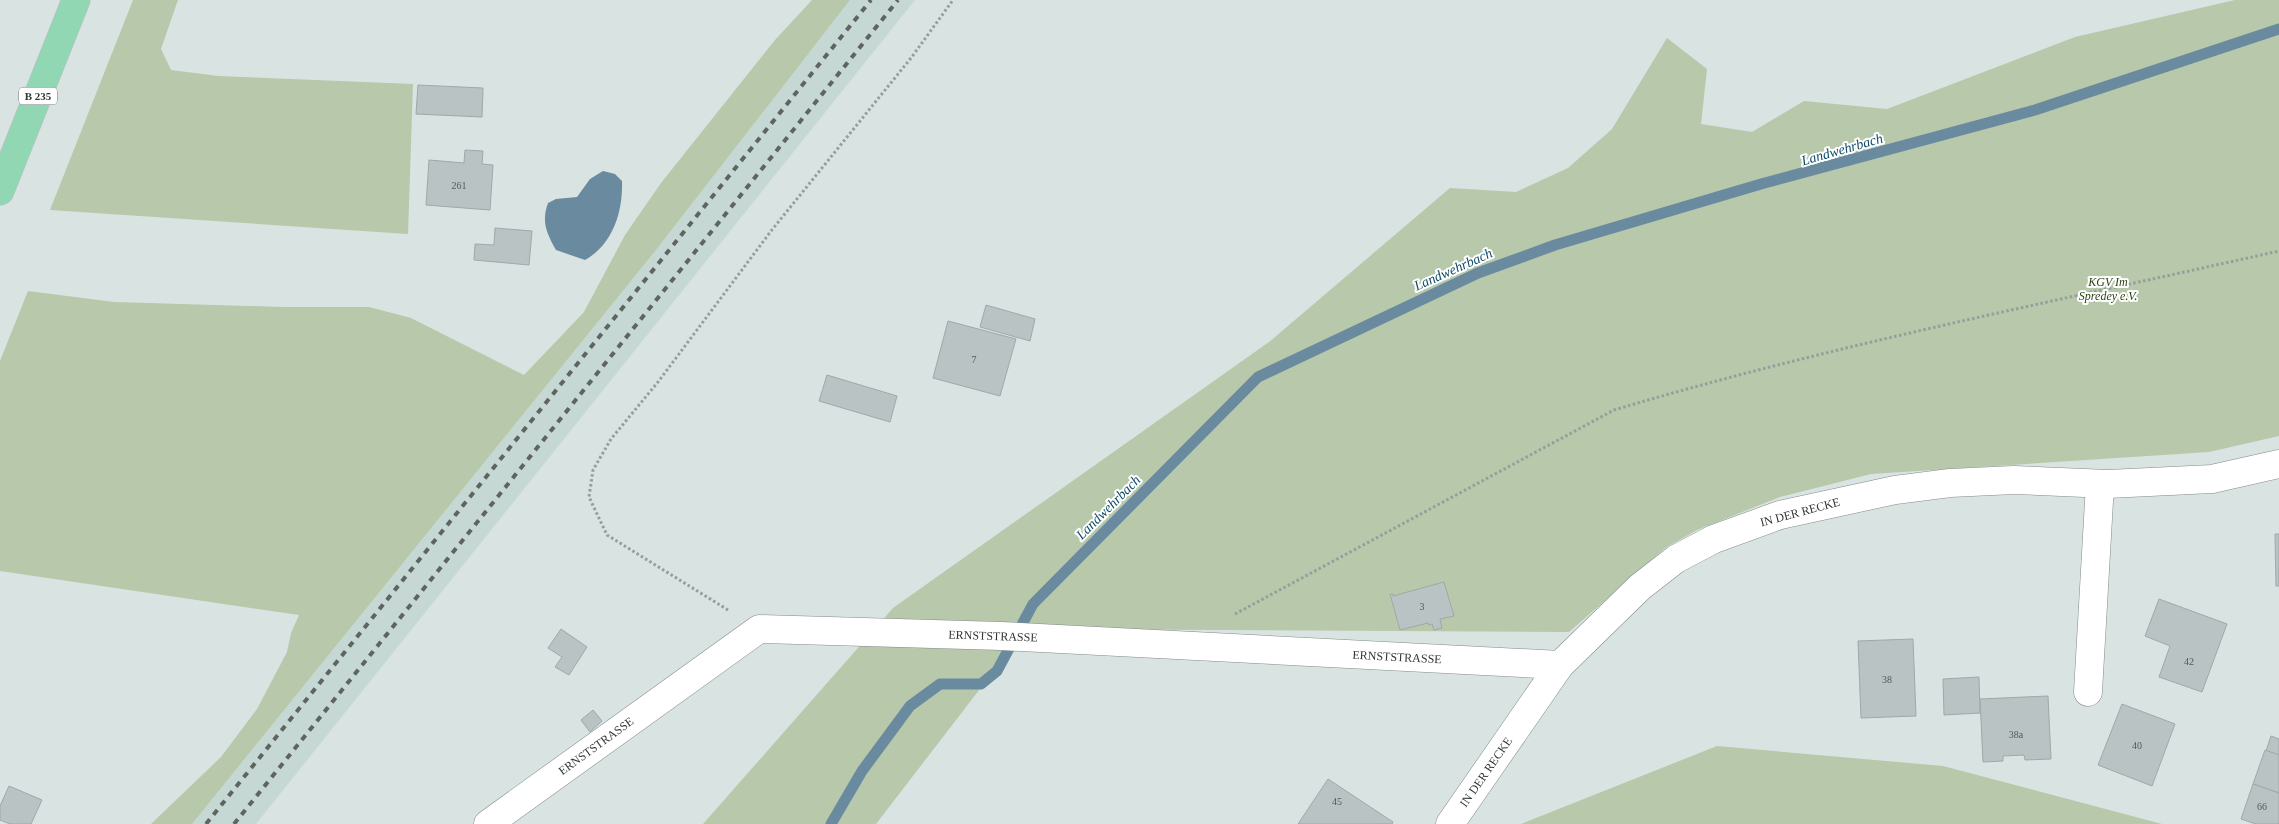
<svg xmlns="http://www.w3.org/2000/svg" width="2279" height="824" font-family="'Times New Roman',serif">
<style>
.built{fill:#c5d8d4}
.green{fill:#b7c8ab}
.water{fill:#6a8b9f}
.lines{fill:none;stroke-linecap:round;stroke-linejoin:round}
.stream{stroke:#6a8b9f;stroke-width:11}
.building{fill:#b9c3c4;stroke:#9fa8aa}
.minor-casing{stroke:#828b89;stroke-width:29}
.major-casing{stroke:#bdbfbe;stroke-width:29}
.path{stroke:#969e9c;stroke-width:3;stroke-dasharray:2.5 2.5;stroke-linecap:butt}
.minor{stroke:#fff;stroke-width:28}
.major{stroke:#92d7b4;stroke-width:28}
.rail{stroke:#5f6463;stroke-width:4;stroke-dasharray:6 6;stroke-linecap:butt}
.labels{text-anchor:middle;stroke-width:4;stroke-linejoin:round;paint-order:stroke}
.number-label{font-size:10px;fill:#545959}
.shield{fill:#fff;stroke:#707272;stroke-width:1}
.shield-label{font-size:11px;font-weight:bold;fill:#323635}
.park-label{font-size:12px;font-style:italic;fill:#2b4213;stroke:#fff}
.street-label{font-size:12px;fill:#323635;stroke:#fff}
.water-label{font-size:14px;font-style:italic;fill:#0d4b69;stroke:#fff}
</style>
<rect width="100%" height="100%" fill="#d9e3e1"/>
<path class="built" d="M850 0H915L256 824H192L656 250Z"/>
<g class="green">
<path d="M133 0H178L161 49 171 70 218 76 413 84 408 234 50 210Z"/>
<path d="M812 0H850L656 250 192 824H151L221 757 257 709 287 652 291 633 299 615 0 571V361L28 291 114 302 284 307H369L411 318 524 375 584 312 625 235 661 183 775 40Z"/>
<path d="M2235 0H2279V436L2209 452 1871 474 1780 497 1697 530 1665 548 1569 632 1026 629 876 824H703L893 608 1269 342 1450 188 1516 192 1568 168 1612 129 1667 38 1707 69 1701 124 1752 132 1804 101 1887 109 2075 37Z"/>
<path d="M1717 746 1943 766 2162 824H1521Z"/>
</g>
<path class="water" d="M603 171 615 174 622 181C623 212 613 244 585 260L556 250C547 234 541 222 548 203L556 199 577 197 590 179Z"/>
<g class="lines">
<path class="stream" d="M831 824 862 771 910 706 940 684H981L997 671 1033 604 1258 377 1478 273 1555 245 1761 184 2035 110 2279 29"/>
</g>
<g class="building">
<path d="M418 85 483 88 482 117 416 114Z"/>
<path d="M465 150 483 151 482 164 493 165 490 210 426 205 429 160 464 163Z"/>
<path d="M495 228 532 231 529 265 474 260 475 244 494 245Z"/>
<path d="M986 305 1035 319 1030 341 980 327Z"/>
<path d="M948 321 1016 339 1000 396 933 378Z"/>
<path d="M827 375 897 396 890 422 819 401Z"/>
<path d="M2275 534H2279V586H2276Z"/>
<path d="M1444 582 1454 616 1440 619 1442 628 1434 630 1432 624 1429 625 1428 623 1400 630 1390 594H1393V596Z"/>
<path d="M2159 599 2227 624 2202 692 2159 677 2170 646 2145 636Z"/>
<path d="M561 629 587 647 569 675 555 667 562 657 548 648Z"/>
<path d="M1913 639 1916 716 1861 718 1858 641Z"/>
<path d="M1979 677 1980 713 1944 715 1943 679Z"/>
<path d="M2048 696 2051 759 2025 760 2024 755 2003 756V761L1983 762 1980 699Z"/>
<path d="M2122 704 2175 724 2152 786 2098 765Z"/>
<path d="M593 710 602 721 590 732 581 720Z"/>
<path d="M2271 736 2279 739V755L2266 751Z"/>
<path d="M2265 750 2279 755V793L2253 784Z"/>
<path d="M1328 779 1393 822 1392 824H1298Z"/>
<path d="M2253 784 2279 793V824H2256L2241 819Z"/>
<path d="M9 786 42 800 31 824H10L0 820V806Z"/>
</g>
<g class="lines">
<defs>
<g id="minor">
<path d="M2088 692 2100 484"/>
<path d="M488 824 759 629 1001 636 1560 665"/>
<path d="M1450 824 1560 665 1640 587 1676 559 1714 539 1780 515 1895 490 1950 483 2014 480 2108 484 2212 479 2279 464"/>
</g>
<path id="major" d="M0 191 76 0"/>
</defs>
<use href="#minor" class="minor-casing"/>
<use href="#major" class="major-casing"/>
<g class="path">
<path d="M728 610 607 535 589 497 593 470 611 439 658 382 771 231 911 58 953 0"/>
<path d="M1235 614 1614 410C1832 345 2057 301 2279 251"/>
</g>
<use href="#minor" class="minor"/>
<use href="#major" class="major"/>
<g class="rail">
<path d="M206 824 871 0"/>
<path d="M234 824 898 0"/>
</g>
</g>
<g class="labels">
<g class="number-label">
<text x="459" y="189">261</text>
<text x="974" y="363">7</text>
<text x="1422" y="610">3</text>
<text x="2189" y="665">42</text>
<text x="1887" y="683">38</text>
<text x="2016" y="738">38a</text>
<text x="2137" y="749">40</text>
<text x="1337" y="805">45</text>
<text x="2262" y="810">66</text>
</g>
<rect class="shield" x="19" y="87.5" width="38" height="17" rx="4"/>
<g class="shield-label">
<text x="38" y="100">B 235</text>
</g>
<g class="park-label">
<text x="2108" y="286">KGV Im<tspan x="2108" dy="14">Spredey e.V.</tspan></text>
</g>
<g class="street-label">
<text transform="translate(1800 512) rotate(-15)" y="4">IN DER RECKE</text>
<text transform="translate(993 636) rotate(2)" y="4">ERNSTSTRASSE</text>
<text transform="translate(1397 657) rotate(3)" y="4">ERNSTSTRASSE</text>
<text transform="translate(596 746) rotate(-36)" y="4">ERNSTSTRASSE</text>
<text transform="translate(1486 772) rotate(-55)" y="4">IN DER RECKE</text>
</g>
<g class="water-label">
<text transform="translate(1842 149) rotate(-16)" y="5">Landwehrbach</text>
<text transform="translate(1453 269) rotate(-24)" y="5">Landwehrbach</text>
<text transform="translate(1108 507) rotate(-45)" y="5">Landwehrbach</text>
</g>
</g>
</svg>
